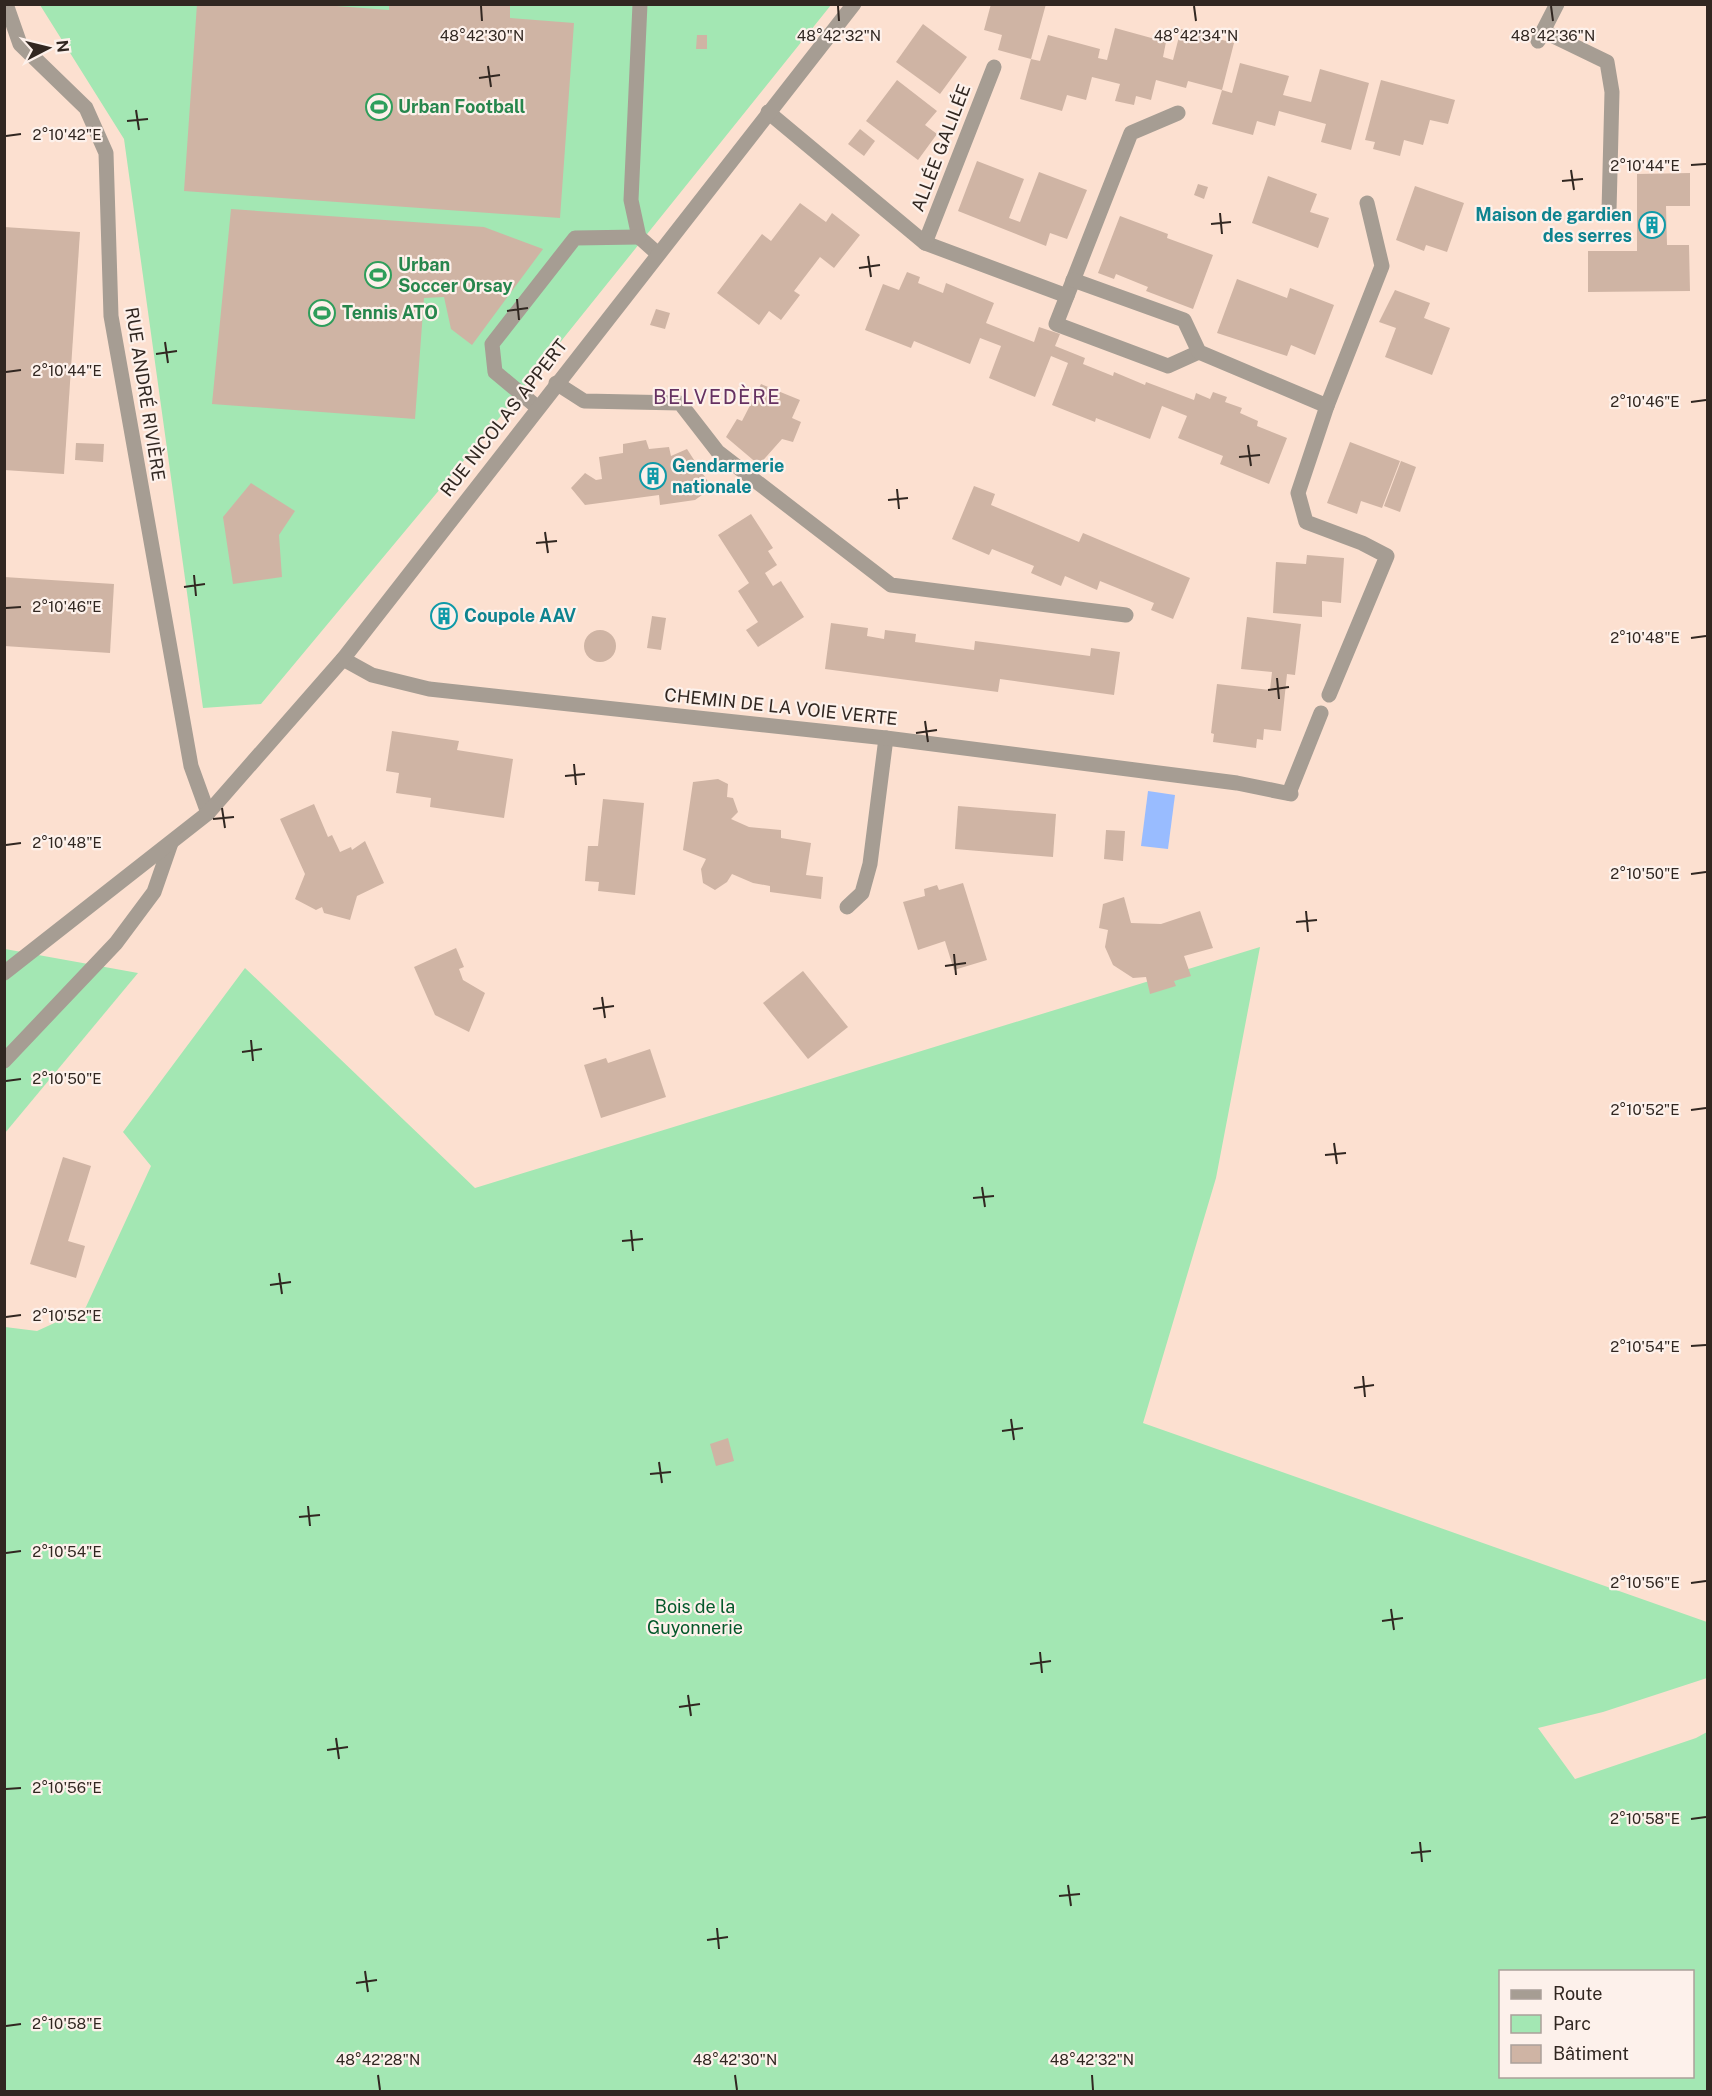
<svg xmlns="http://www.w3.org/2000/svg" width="1712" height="2096" font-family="'Public Sans',sans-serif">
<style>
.green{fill:#a3e7b3;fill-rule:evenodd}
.water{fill:#99bcff}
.building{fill:#cfb4a4}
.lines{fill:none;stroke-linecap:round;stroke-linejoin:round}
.service{stroke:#a69d93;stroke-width:15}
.minor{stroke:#a69d93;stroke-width:15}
.tertiary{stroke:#a69d93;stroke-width:15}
.ticks{fill:none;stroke:#312721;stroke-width:2}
.labels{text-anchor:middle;stroke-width:4.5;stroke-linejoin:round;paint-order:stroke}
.leisure-label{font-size:18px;font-weight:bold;fill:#27864d;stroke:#fdf1eb;text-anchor:start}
.street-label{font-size:18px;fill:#312721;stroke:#fdf1eb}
.culture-label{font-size:18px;font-weight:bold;fill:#0d838f;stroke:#fdf1eb;text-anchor:start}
.park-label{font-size:18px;fill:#04582a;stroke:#fdf1eb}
.neighbourhood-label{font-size:20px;letter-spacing:1.5px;fill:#653161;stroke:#fdf1eb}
.ticks-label{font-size:15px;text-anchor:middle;fill:#312721;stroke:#fdf1eb;stroke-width:4.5;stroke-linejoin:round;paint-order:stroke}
</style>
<rect width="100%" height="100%" fill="#fce0d0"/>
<g class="green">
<path d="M40 5H831L505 411 261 704 203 708 124 139Z"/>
<path d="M1260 947 1216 1178 1143 1423 1707 1622V1678L1603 1712 1538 1728 1575 1779 1696 1738 1707 1732V2091L5 2092V1327L37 1331 85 1309 151 1166 123 1132 245 968 475 1188ZM1500 1972H1692V2076H1500Z"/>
<path d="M5 949 138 973 5 1133Z"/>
</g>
<path class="water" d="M1148 791 1175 795 1168 849 1141 846Z"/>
<g class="building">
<path d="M197 4H310L389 10V4H510V18L574 23 560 218 184 191Z"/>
<path d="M991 4H1046L1031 59 998 50 1002 35 984 30Z"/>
<path d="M923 24 967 57 940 94 896 62Z"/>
<path d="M1115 28 1166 42 1163 57 1173 60 1181 29 1234 43 1222 90 1188 81 1186 88 1156 80 1151 100 1136 96 1134 105 1115 101 1120 84 1092 77 1086 100 1067 95 1062 111 1020 99 1031 59 1040 61 1048 35 1100 49 1098 58 1107 60Z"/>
<path d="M697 35H707V49H696Z"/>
<path d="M1240 63 1289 76 1283 95 1311 102 1320 69 1369 83 1351 150 1321 142 1326 124 1279 111 1275 126 1257 121 1253 135 1212 124 1222 90 1232 93Z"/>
<path d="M897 80 937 111 925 125 937 134 918 160 866 121Z"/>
<path d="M1381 80 1455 100 1448 124 1430 120 1423 145 1404 140 1400 156 1373 149 1375 142 1365 140Z"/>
<path d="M860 129 875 141 864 156 848 144Z"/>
<path d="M977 161 1024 179 1009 218 1020 222 1039 172 1087 190 1067 239 1050 233 1046 246 958 211Z"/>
<path d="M1690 173V206H1666L1667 245H1689L1690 291 1588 292V251H1637V174Z"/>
<path d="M1268 176 1317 194 1310 212 1329 218 1318 248 1252 223Z"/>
<path d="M1198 184 1208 187 1204 199 1194 195Z"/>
<path d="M1415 186 1464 203 1447 252 1426 245 1424 251 1396 240Z"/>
<path d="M800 203 826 222 832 213 860 235 834 268 820 257 794 291 800 295 781 320 769 311 759 325 717 293 762 234 771 241Z"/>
<path d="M231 209 484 227 543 249 472 345 451 329 444 297 424 298 415 419 212 404Z"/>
<path d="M1120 216 1168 234 1167 238 1213 255 1193 309 1146 291 1148 287 1116 274 1114 279 1098 273Z"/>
<path d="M4 227 80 232 64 474 4 470Z"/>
<path d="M907 272 920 277 918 283 943 293 946 283 994 303 986 323 1034 342 1039 327 1060 334 1055 346 1085 358 1083 364 1113 376 1114 372 1145 385 1146 382 1194 400 1196 393 1210 399 1213 392 1227 397 1225 402 1242 408 1240 413 1258 421 1257 426 1287 438 1269 484 1220 464 1223 456 1178 438 1187 416 1162 406 1150 439 1096 418 1095 422 1052 405 1068 363 1051 356 1035 397 989 378 1001 346 980 338 970 364 914 341 911 348 865 330 883 284 899 290Z"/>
<path d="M1237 279 1287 298 1290 288 1334 305 1315 355 1291 345 1287 356 1217 333Z"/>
<path d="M1395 290 1430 303 1424 318 1450 328 1432 375 1385 357 1396 328 1379 322Z"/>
<path d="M656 309 670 313 665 329 650 325Z"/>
<path d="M761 384 800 400 792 418 801 422 793 442 782 439 759 465 726 437 737 419 742 421Z"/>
<path d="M646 440 649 449 669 447 671 456 687 449 712 488 695 500 660 505 659 495 585 505 571 488 585 473 596 480 602 479 599 457 623 453V444Z"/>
<path d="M1350 442 1400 461 1382 508 1361 501 1357 514 1327 503Z"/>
<path d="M76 443 104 444 103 462 75 460Z"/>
<path d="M1401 461 1416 467 1400 512 1384 506Z"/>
<path d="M251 483 295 511 279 535 282 577 233 584 223 517Z"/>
<path d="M974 486 995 494 991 505 1079 542 1083 533 1190 578 1173 619 1151 610 1154 603 1100 581 1097 590 1065 576 1061 586 1031 573 1034 566 992 549 989 555 952 539Z"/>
<path d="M751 514 773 548 768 551 777 565 765 573 773 586 781 581 804 617 758 647 746 630 758 622 738 591 749 583 718 535Z"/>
<path d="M1307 555 1344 558 1341 603 1322 601V617L1273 613 1276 562 1306 564Z"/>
<path d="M4 577 114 584 110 653 4 646Z"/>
<circle cx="444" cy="618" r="10"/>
<path d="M652 616 666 618 661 650 647 648Z"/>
<path d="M1247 617 1301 624 1295 675 1287 674 1281 731 1264 729 1263 740 1257 739 1256 748 1213 742 1214 734 1211 733 1217 684 1270 690 1272 672 1241 669Z"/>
<path d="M831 623 868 628 867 636 884 639 885 630 916 634 915 642 974 650 975 641 1090 656 1091 648 1120 652 1114 695 1000 679 998 692 825 669Z"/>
<circle cx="600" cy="646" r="16"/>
<path d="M392 731 459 741 457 750 513 759 504 818 430 807 431 798 396 793 399 773 386 771Z"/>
<path d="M718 779 728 784 727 797 733 798 738 812 731 819 749 827 781 830V838L811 843 806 875 823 877 821 899 770 892V886L753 883 732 874 727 882 715 890 703 883 701 869 706 859 683 850 693 782Z"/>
<path d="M603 799 644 803 635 895 598 891 599 882 585 881 588 846H598Z"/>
<path d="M314 804 328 837 332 835 340 852 351 847 352 850 365 841 384 883 357 896 350 920 324 913 322 907 316 910 295 899 305 874 280 819Z"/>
<path d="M958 806 1056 814 1053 857 955 849Z"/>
<path d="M1106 830 1125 831 1123 861 1104 859Z"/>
<path d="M963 883 987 960 954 970 945 941 918 950 903 902 925 896 924 889 937 885 939 890Z"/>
<path d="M1124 897 1131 923 1161 924 1200 911 1213 948 1184 956 1191 976 1174 981 1176 986 1150 994 1146 977 1133 978 1113 965 1105 947 1108 930 1099 928 1103 904Z"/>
<path d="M456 948 464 967 459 969 463 980 485 993 469 1032 435 1015 414 967Z"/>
<path d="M803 971 848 1027 808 1059 763 1003Z"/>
<path d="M650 1049 666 1097 601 1118 584 1065 606 1058 608 1063Z"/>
<path d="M63 1157 91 1166 68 1241 85 1246 76 1278 30 1264Z"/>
<path d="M728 1438 734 1461 716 1466 710 1444Z"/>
</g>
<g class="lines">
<g class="service">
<path d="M640 4 631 200 639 237 657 253"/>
<path d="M1543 31 1607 62 1612 92 1609 211"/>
<path d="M556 383 584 401 680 403 718 452 891 585 1126 615"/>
<path d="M537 407 495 372 492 344 575 238 639 237"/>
<path d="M1289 793 1321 713"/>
<path d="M847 907 862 893 870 864 886 738"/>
</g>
<g class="minor">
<path d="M6 4 20 44 86 108 106 153 111 316 191 766 208 813"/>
<path d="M1538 41 1557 4"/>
<path d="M768 112 925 243 1067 296"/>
<path d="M1178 113 1131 133 1056 324 1168 366 1199 352"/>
<path d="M925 243 994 67"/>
<path d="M1073 280 1184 320 1199 352 1327 406"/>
<path d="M343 659 372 675 429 689 886 738 1237 783 1291 794"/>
<path d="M1329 695 1387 556 1362 543 1306 522 1298 493 1327 406 1382 266 1367 203"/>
<path d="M4 1061 116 943 154 892 171 843"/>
</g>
<path class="tertiary" d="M4 973 208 813 343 659 854 4"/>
</g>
<path class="ticks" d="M481 6 482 21M838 6 839 21M1194 6 1196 21M1551 6 1553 21M488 66 491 87M479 78 500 75M136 110 139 130M127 121 148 119M6 136 21 134M1691 165 1706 164M1571 170 1574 190M1562 181 1583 179M1220 213 1222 234M1211 224 1231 222M868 256 871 277M859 268 880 265M517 299 519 320M507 311 528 308M165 342 168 363M156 354 177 351M6 372 21 370M1691 402 1706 400M1248 445 1251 466M1239 457 1260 455M897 489 899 509M888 500 908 498M545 532 548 553M536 543 557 541M194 575 196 596M184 587 205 584M6 608 21 607M1691 638 1706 636M1277 678 1279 699M1268 690 1289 687M925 721 928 742M916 733 937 730M574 764 576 785M565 776 585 774M222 808 225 828M213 819 234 817M6 845 21 843M1691 874 1706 872M1306 911 1308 932M1296 922 1317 920M954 954 956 975M945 966 966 963M602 997 605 1018M593 1009 614 1006M251 1040 253 1061M242 1052 262 1049M6 1081 21 1079M1691 1110 1706 1108M1334 1143 1337 1164M1325 1155 1346 1153M982 1187 985 1207M973 1198 994 1196M631 1230 633 1251M622 1241 643 1239M279 1273 282 1294M270 1285 291 1282M6 1317 21 1315M1691 1346 1706 1345M1363 1376 1365 1397M1354 1388 1374 1385M1011 1419 1014 1440M1002 1431 1023 1428M659 1462 662 1483M650 1474 671 1472M308 1506 310 1526M299 1517 320 1515M6 1553 21 1551M1691 1583 1706 1581M1391 1609 1394 1630M1382 1621 1403 1618M1040 1652 1042 1673M1030 1664 1051 1661M688 1695 691 1716M679 1707 700 1704M336 1738 339 1759M327 1750 348 1747M6 1789 21 1788M1691 1819 1706 1817M1420 1842 1422 1862M1411 1853 1431 1851M1068 1885 1071 1906M1059 1896 1080 1894M717 1928 719 1949M707 1940 728 1937M365 1971 368 1992M356 1983 377 1980M6 2026 21 2024M378 2075 380 2090M735 2075 737 2090M1092 2075 1093 2090"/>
<defs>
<symbol id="stadium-ring" viewBox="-11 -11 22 22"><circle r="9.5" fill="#fdf1eb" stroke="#2e9e5b" stroke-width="1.5"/><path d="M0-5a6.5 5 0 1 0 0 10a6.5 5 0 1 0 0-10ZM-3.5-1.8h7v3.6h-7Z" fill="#2e9e5b"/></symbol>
<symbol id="building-ring" viewBox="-11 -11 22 22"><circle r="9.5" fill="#fdf1eb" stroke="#0f9aa8" stroke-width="1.5"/><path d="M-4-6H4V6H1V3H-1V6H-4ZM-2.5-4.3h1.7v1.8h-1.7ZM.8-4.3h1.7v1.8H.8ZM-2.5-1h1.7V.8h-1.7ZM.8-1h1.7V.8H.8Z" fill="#0f9aa8"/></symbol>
</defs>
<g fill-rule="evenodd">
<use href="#stadium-ring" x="364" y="92" width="30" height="30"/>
<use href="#building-ring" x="1637" y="210" width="30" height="30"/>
<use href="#stadium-ring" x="363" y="260" width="30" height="30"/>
<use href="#stadium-ring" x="307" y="298" width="30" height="30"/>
<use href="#building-ring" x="638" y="461" width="30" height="30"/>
<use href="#building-ring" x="429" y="601" width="30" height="30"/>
</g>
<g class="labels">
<g class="leisure-label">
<text x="398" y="113">Urban Football</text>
<text x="398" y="271">Urban<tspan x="398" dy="21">Soccer Orsay</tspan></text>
<text x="342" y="319">Tennis ATO</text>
</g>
<g class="street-label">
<text transform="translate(941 148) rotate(-69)" y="6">ALLÉE GALILÉE</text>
<text transform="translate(145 394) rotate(81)" y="6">RUE ANDRÉ RIVIÈRE</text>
<text transform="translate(504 418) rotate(-52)" y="6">RUE NICOLAS APPERT</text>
<text transform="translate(781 707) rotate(6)" y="6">CHEMIN DE LA VOIE VERTE</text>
</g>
<g class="culture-label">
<text x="1632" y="221" text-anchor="end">Maison de gardien<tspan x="1632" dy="21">des serres</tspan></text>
<text x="672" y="472">Gendarmerie<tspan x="672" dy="21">nationale</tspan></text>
<text x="464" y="622">Coupole AAV</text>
</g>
<g class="park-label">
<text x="695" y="1613">Bois de la<tspan x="695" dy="21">Guyonnerie</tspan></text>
</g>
<g class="neighbourhood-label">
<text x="717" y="404">BELVEDÈRE</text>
</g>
</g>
<g class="ticks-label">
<text x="482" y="41">48°42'30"N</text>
<text x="839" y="41">48°42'32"N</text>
<text x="1196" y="41">48°42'34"N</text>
<text x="1553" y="41">48°42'36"N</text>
<text x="67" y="140">2°10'42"E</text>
<text x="1645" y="171">2°10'44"E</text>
<text x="67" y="376">2°10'44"E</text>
<text x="1645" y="407">2°10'46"E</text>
<text x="67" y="612">2°10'46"E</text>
<text x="1645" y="643">2°10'48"E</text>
<text x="67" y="848">2°10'48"E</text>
<text x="1645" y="879">2°10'50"E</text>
<text x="67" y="1084">2°10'50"E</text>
<text x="1645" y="1115">2°10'52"E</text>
<text x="67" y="1321">2°10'52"E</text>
<text x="1645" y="1352">2°10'54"E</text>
<text x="67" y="1557">2°10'54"E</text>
<text x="1645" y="1588">2°10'56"E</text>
<text x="67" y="1793">2°10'56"E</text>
<text x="1645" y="1824">2°10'58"E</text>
<text x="67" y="2029">2°10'58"E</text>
<text x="378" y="2065">48°42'28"N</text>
<text x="735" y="2065">48°42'30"N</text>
<text x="1092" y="2065">48°42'32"N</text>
</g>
<rect width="1712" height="2096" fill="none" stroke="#312721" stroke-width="12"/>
<rect x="1499" y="1970" width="195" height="108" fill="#fdf1eb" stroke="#aba09a" stroke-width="1.5"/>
<rect x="1511" y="1990" width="30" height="9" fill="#a69d93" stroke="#aba09a" stroke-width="1.5"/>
<text x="1553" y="2000" font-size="18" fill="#312721">Route</text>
<rect x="1511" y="2015" width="30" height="18" fill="#a3e7b3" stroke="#aba09a" stroke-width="1.5"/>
<text x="1553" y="2030" font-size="18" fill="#312721">Parc</text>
<rect x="1511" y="2045" width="30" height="18" fill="#cfb4a4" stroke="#aba09a" stroke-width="1.5"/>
<text x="1553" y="2060" font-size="18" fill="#312721">Bâtiment</text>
<g transform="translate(48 48) rotate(83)" stroke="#fdf1eb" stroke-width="4.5" paint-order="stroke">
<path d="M0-4.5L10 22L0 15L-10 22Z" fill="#312721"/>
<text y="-9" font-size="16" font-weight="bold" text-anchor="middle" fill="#312721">N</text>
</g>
</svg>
